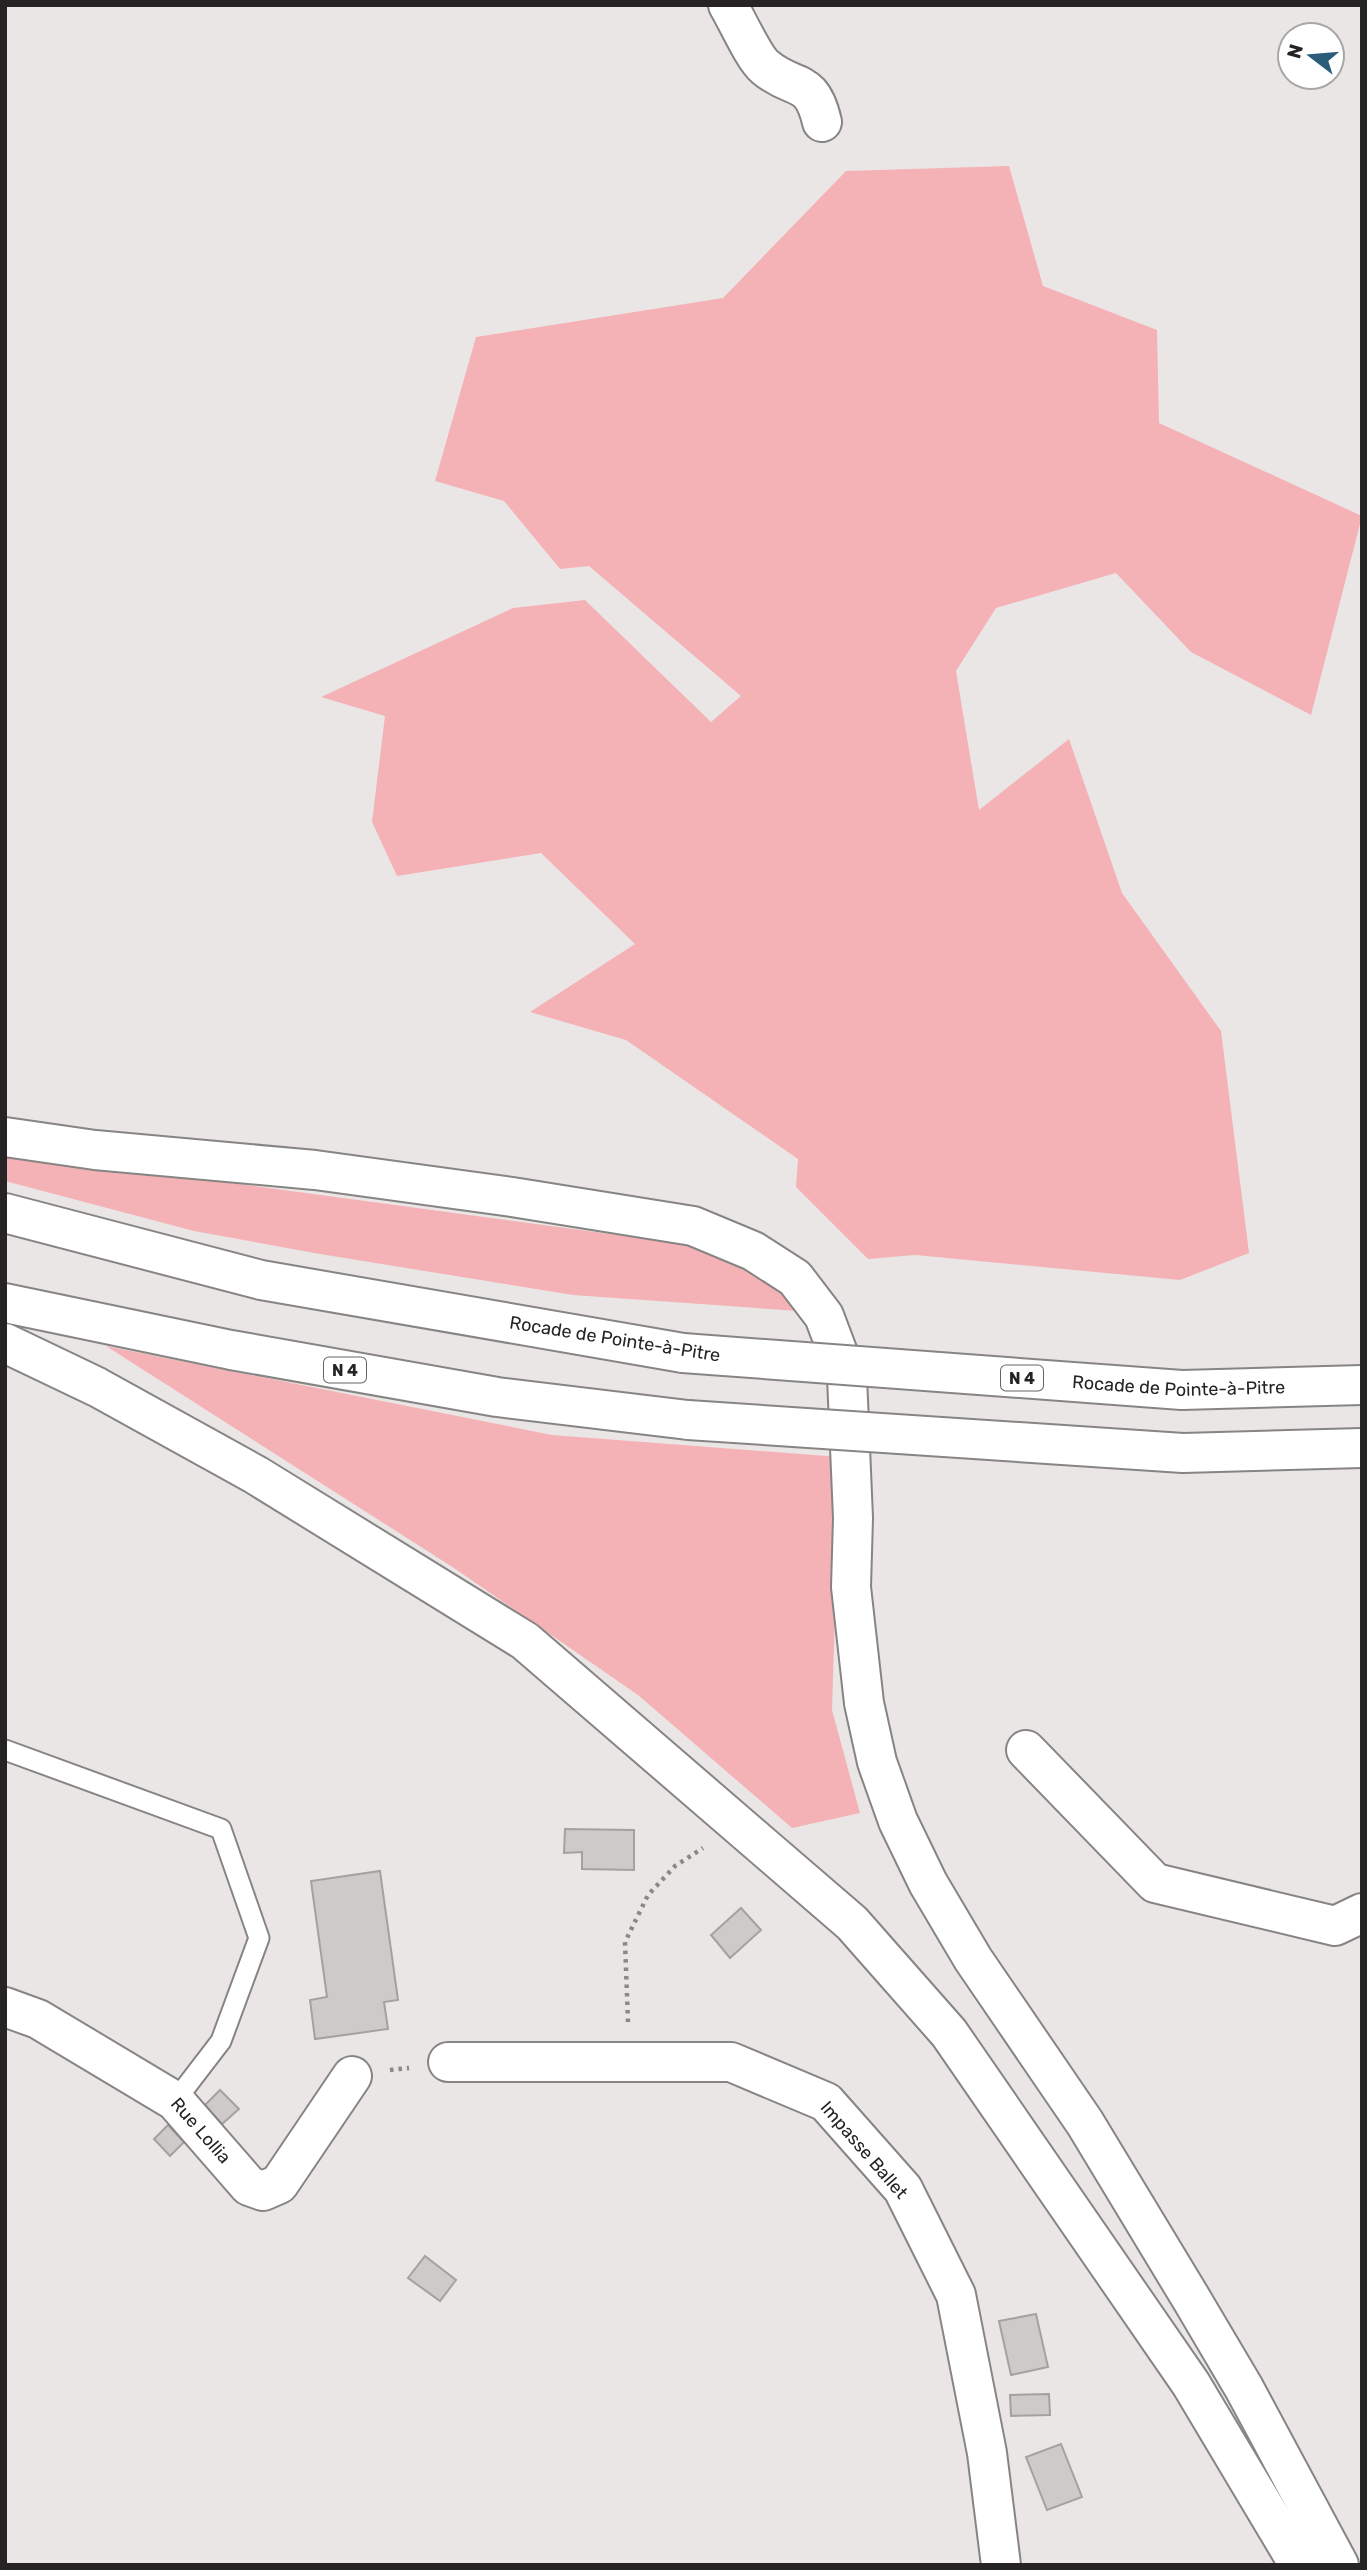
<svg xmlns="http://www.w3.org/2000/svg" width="1367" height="2570" font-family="Rubik,sans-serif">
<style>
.green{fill:#f5b2b6}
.building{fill:#cecaca;stroke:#a5a1a1;stroke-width:2}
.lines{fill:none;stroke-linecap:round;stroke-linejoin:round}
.service-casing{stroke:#878484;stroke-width:23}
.minor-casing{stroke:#878484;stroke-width:42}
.trunk-casing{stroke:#878484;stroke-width:42}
.path{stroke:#8b8888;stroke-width:4.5;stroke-dasharray:3.5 5;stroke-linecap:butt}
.service{stroke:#fff;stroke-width:19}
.minor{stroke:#fff;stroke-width:38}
.trunk{stroke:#fff;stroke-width:38}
.trunk-bridge-casing{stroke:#878484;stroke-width:42;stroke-linecap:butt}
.trunk-bridge{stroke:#fff;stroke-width:38}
.labels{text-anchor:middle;stroke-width:6;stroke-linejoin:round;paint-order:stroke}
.shield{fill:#fff;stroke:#666565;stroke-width:2}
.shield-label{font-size:16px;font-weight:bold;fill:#252323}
.street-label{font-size:18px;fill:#252323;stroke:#fff}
</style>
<rect width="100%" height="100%" fill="#eae6e6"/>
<g class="green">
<path d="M1009 166 1043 286 1157 330 1159 423 1362 516 1311 715 1191 652 1116 573 996 608 956 671 979 810 1069 739 1122 893 1221 1031 1249 1253 1180 1280 915 1255 868 1259 796 1187 798 1159 626 1040 530 1012 635 944 541 853 397 876 372 822 385 716 321 697 513 608 585 600 711 722 741 696 589 566 560 569 504 501 435 481 476 337 723 298 846 171Z"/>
<path d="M5 1149 239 1184 692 1245 771 1280 798 1311 573 1295 320 1254 194 1231 5 1181Z"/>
<path d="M106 1346 552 1435 840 1457 832 1710 860 1813 792 1828 638 1695 454 1568Z"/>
</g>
<g class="building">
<path d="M565 1829 634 1830V1870L582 1869V1852L564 1853Z"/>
<path d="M380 1871 398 2000 384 2002 388 2029 315 2039 310 2000 327 1997 311 1881Z"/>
<path d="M741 1908 761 1930 730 1958 711 1935Z"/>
<path d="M220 2090 239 2109 222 2124 205 2105Z"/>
<path d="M168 2125 184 2142 170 2156 154 2139Z"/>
<path d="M425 2256 456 2280 440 2301 408 2278Z"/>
<path d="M1036 2314 1048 2367 1011 2375 999 2321Z"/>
<path d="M1049 2394 1050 2415 1011 2416 1010 2395Z"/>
<path d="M1061 2444 1082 2497 1047 2510 1026 2457Z"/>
</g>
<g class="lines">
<defs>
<path id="service" d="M5 1750 221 1829 259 1938 221 2041 175 2101"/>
<g id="minor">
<path d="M728 5C737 20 754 58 765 67 794 92 811 75 822 122"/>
<path d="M1026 1750 1155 1883 1335 1926 1362 1913"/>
<path id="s1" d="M5 2007 38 2019 175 2101 249 2186 263 2191 279 2184 352 2076"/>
<path d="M448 2062H731L826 2102 903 2189 956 2295 987 2453 1001 2565"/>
</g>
<g id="trunk">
<path d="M5 1137 95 1150 315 1170 512 1197 693 1226 753 1251 795 1278 824 1316 847 1377 853 1518 851 1587 864 1703 877 1762 898 1821 928 1883 973 1959 1085 2123 1192 2300 1244 2388 1339 2565"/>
<path d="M5 1213 261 1280 683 1353"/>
<path d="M5 1303 231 1350 497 1397 688 1420"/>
<path d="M5 1343 97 1387 256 1475 525 1641 852 1923 949 2033 1191 2384 1299 2565"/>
</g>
</defs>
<use href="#service" class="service-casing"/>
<use href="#minor" class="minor-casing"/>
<use href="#trunk" class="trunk-casing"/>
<g class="path">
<path d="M628 2022 625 1942 648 1895 675 1866 703 1848"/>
<path d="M390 2070 409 2068"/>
</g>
<use href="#service" class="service"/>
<use href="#minor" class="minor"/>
<use href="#trunk" class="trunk"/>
<defs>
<g id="trunk-bridge">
<path id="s2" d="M683 1353 1182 1390 1362 1385"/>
<path d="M688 1420 1183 1453 1362 1448"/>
</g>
</defs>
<use href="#trunk-bridge" class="trunk-bridge-casing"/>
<use href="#trunk-bridge" class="trunk-bridge"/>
</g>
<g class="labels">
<g class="shield">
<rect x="324" y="1357.5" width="42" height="25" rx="5"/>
<rect x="1001" y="1365.5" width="42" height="25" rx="5"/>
</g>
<g class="shield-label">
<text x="345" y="1376">N 4</text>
<text x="1022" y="1384">N 4</text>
</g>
<g class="street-label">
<text transform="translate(615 1339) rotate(9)" y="6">Rocade de Pointe-à-Pitre</text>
<text dy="6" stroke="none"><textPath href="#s2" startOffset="497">Rocade de Pointe-à-Pitre</textPath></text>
<text dy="6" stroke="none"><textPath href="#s1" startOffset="234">Rue Lollia</textPath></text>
<text transform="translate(864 2150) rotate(49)" y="6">Impasse Ballet</text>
</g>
</g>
<rect width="1367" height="2570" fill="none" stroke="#252323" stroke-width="14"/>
<g transform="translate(1311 56) rotate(286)"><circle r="33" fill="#ffffff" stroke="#a8a7a7" stroke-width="2"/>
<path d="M0-5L12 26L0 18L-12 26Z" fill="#2b5c7a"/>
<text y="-10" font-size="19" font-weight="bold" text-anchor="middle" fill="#252323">N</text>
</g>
</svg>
